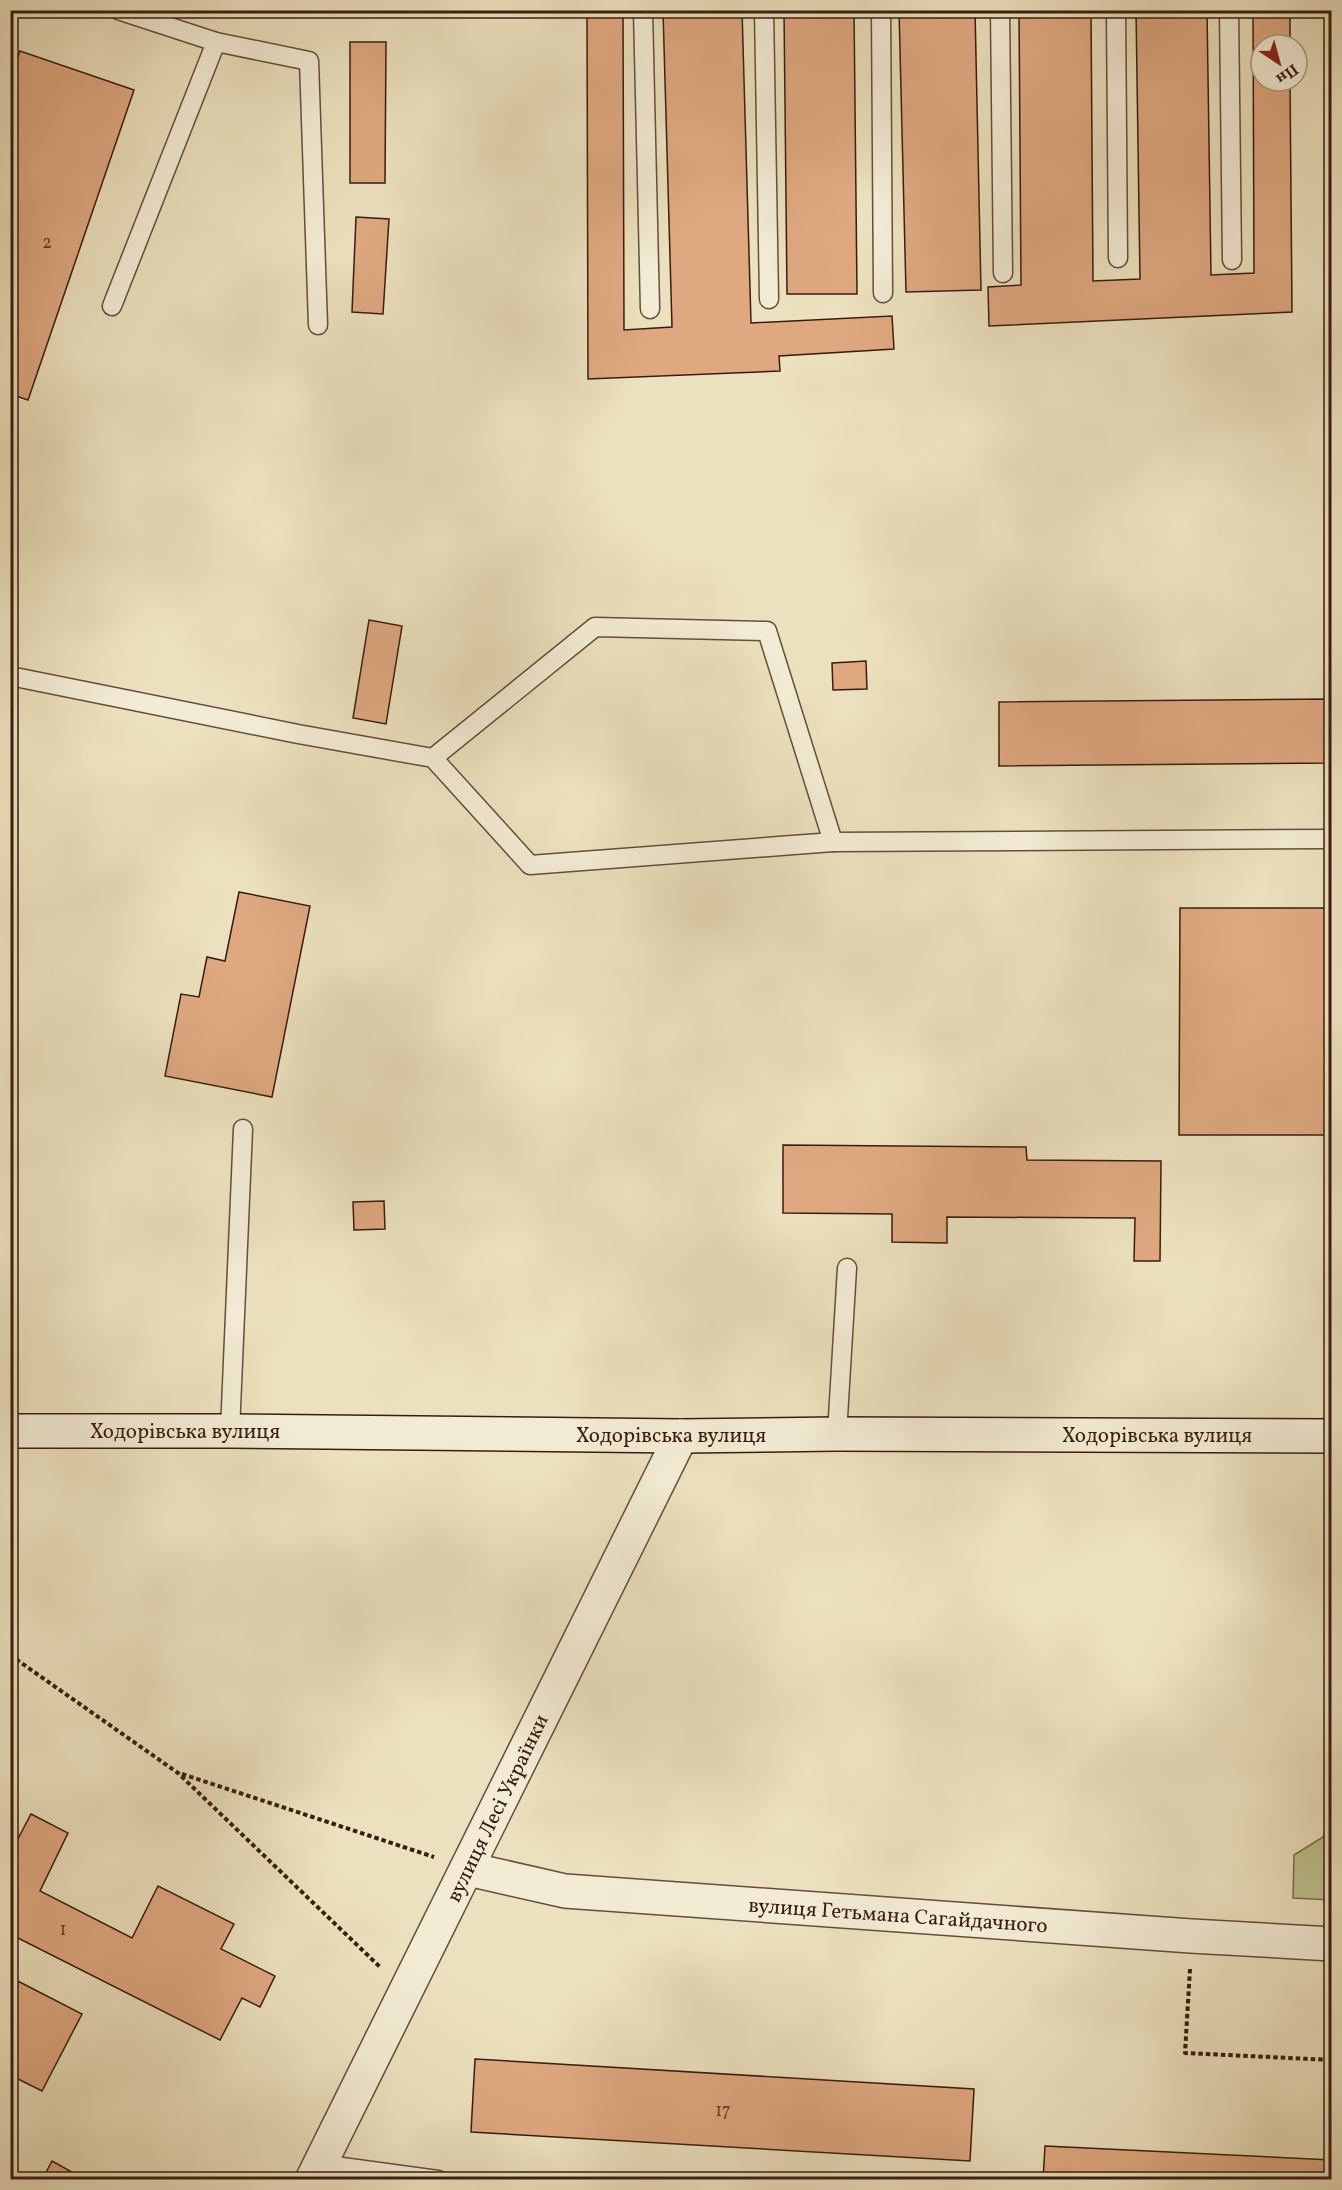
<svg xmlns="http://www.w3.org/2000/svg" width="1342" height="2190" font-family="Vollkorn,serif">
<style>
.green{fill:#bdc18e;stroke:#7b6e4f;stroke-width:1.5}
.building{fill:#dfa881;stroke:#391c10;stroke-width:1.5}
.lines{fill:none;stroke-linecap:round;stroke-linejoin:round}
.service-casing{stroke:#664d3c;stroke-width:21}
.minor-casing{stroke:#664d3c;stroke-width:36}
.tertiary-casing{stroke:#664d3c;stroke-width:36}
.secondary-casing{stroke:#391c10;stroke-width:36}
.path{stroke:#391c10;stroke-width:4;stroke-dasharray:4.5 3;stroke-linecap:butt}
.service{stroke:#f3ecd5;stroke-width:18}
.minor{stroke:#f3ecd5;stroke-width:33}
.tertiary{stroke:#f3ecd5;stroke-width:33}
.secondary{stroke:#f3ecd5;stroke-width:33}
.labels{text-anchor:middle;stroke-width:5;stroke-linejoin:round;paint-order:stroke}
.number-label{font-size:18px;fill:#623f2c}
.street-label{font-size:21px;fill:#391c10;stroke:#f3ecd5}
</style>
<rect width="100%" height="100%" fill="#ece1be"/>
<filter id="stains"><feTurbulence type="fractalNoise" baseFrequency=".00333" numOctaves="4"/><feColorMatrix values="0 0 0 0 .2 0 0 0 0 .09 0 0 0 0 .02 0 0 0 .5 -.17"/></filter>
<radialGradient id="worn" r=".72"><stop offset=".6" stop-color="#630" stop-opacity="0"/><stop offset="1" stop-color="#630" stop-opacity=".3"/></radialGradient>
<g class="green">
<path d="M1331 10 1332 11 1331 311 1325 308 1326 11Z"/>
<path d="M1331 1816V1900L1293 1898 1294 1855 1323 1837Z"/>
</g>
<g class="building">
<path d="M587 10H623L624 330 672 327 663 10H742L751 323 892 316 894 349 779 356 780 371 588 379Z"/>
<path d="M784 10H854L857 294H787Z"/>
<path d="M899 10H975L981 290 906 292Z"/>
<path d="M1019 10H1091L1093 281 1140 279 1136 10H1207L1211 275 1254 273 1253 10H1290V45H1261V81H1290L1292 312 989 326 988 287 1021 285Z"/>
<path d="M350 42H386L385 183H350Z"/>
<path d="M20 51 134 90 28 400 10 394V80Z"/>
<path d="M356 217 389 219 383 314 352 312Z"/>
<path d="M369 620 402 626 386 724 353 718Z"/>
<path d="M866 661 867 689 833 690 832 663Z"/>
<path d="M1332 699V763L999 766V702Z"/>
<path d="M239 892 310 906 272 1097 165 1076 181 994 199 997 207 957 225 961Z"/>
<path d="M1180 908H1332V1135H1179Z"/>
<path d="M783 1145 1026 1147 1027 1160 1161 1161 1160 1261H1134L1135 1218 947 1217V1243L892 1242V1214L783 1213Z"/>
<path d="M384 1201 385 1229 354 1230 353 1202Z"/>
<path d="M31 1814 68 1833 40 1891 132 1938 158 1886 234 1924 221 1949 275 1976 260 2007 242 1998 220 2040 10 1934V1854Z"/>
<path d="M10 1977 82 2014 42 2091 10 2075Z"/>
<path d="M475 2059 974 2089 970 2161 471 2132Z"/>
<path d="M1045 2146 1332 2160V2180H1043Z"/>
<path d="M52 2161 86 2180H42Z"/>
</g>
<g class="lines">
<defs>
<g id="service">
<path d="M118 10 216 42 309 61 318 325"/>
<path d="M643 10 650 309"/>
<path d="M764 10 769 299"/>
<path d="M881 10 883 293"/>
<path d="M1000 10 1003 273"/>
<path d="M1116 10 1118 258"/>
<path d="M1229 10 1232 260"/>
<path d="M112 306 216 42"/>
<path d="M10 676 298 734 433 758 530 865 833 842 1332 839"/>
<path d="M433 758 595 627 767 631 833 842"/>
<path d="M230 1431 243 1129"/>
<path d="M837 1434 847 1268"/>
<path d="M320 2164 438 2180"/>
</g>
<path id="minor" d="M468 1869 565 1891 1191 1936 1332 1944"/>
<path id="tertiary" d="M312 2180 681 1436"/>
<path id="secondary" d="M10 1431H230L681 1436 837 1434 1332 1436"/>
</defs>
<use href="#service" class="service-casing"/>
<use href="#minor" class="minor-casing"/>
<use href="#tertiary" class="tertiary-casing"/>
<use href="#secondary" class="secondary-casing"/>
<g class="path">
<path d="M10 1655 178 1773 380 1967"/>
<path d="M182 1774 434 1857"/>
<path d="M1190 1969 1185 2053 1332 2060"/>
</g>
<use href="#service" class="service"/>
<use href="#minor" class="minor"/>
<use href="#tertiary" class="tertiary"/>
<use href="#secondary" class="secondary"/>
</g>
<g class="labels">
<g class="number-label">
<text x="47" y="248">2</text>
<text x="63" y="1935">1</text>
<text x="723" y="2116">17</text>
</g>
<g class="street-label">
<text x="185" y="1438">Ходорівська вулиця</text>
<text x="671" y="1442">Ходорівська вулиця</text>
<text x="1157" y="1442">Ходорівська вулиця</text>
<text transform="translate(497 1808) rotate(-64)" y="7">вулиця Лесі Українки</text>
<text transform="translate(898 1915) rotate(4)" y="7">вулиця Гетьмана Сагайдачного</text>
</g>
</g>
<rect width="1342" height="2190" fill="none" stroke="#ece1be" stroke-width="36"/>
<rect x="12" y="12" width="1318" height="2166" fill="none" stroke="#391c10" stroke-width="3"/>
<rect x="18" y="18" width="1306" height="2154" fill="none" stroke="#391c10" stroke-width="1.5"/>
<g transform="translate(1279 63) rotate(144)"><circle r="28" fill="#f3ecd5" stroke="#a99986" stroke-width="1.5"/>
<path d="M0-4.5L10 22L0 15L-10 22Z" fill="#8f2418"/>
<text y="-9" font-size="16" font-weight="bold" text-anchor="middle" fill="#391c10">Пн</text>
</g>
<rect width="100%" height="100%" filter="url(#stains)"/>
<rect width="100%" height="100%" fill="url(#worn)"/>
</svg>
